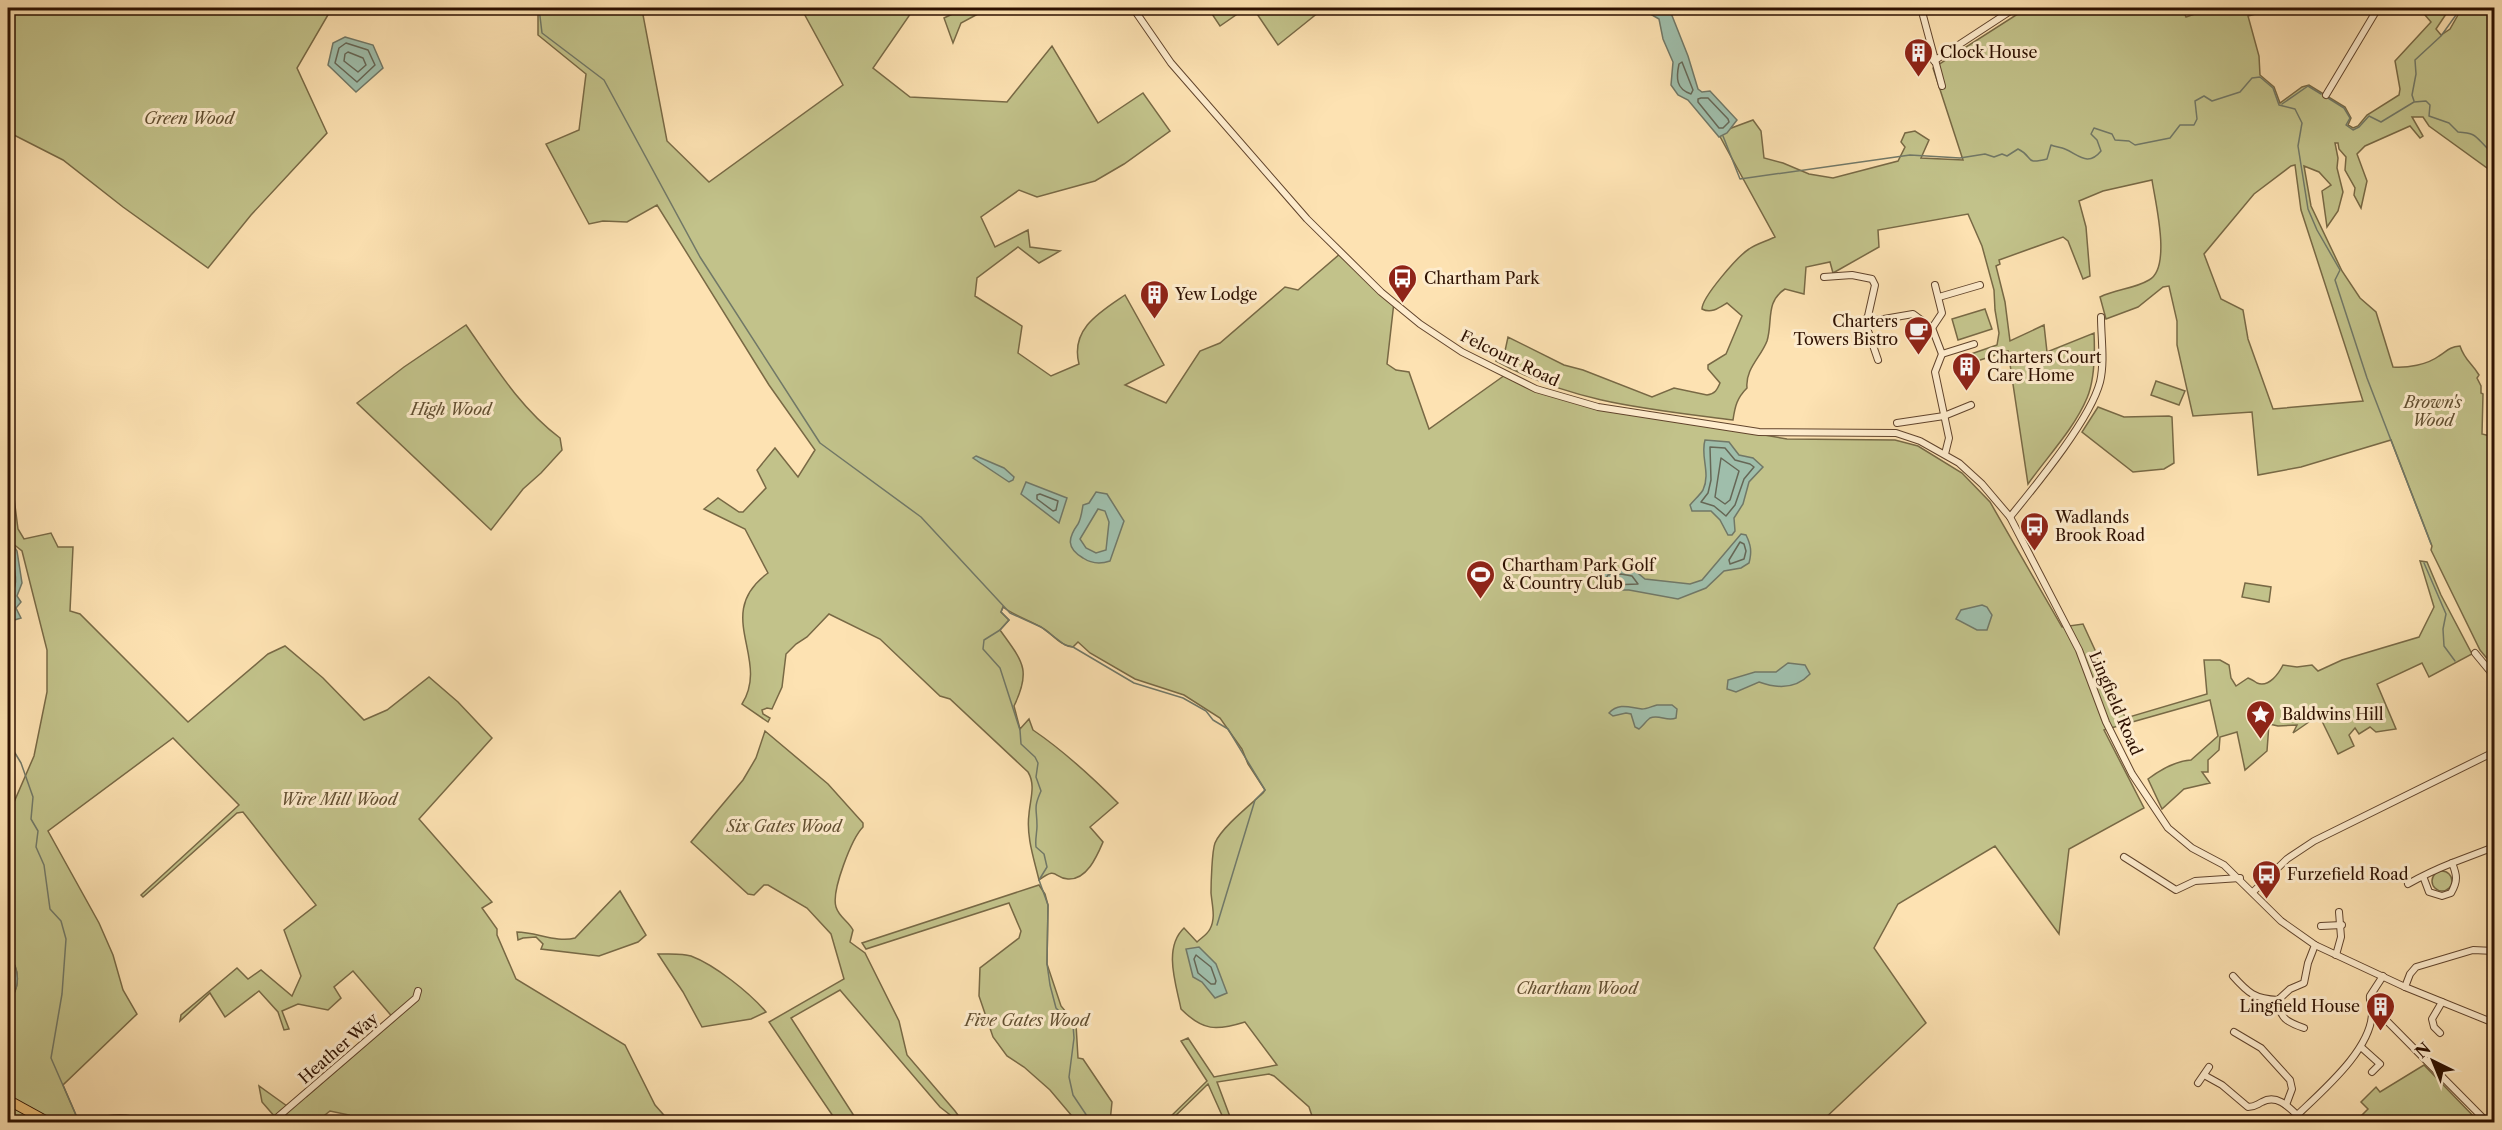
<svg xmlns="http://www.w3.org/2000/svg" width="2502" height="1130" font-family="'Libre Caslon Text',serif">
<style>
.green{fill:#c2c28a;stroke:#786945;stroke-width:1.5;fill-rule:evenodd}
.water{fill:#9fbeab;stroke:#717867;stroke-width:1.5;fill-rule:evenodd}
.lines{fill:none;stroke-linecap:round;stroke-linejoin:round}
.shore{stroke:#666756;stroke-width:1.5}
.stream{stroke:#717867;stroke-width:1.5}
.minor-casing{stroke:#61442c;stroke-width:8}
.highway-casing{stroke:#2d1000;stroke-width:11}
.minor{stroke:#feeccd;stroke-width:6}
.highway{stroke:#eec179;stroke-width:9}
.labels{text-anchor:middle;stroke-width:6;stroke-linejoin:round;paint-order:stroke}
.poi-label{font-size:16px;fill:#2d1000;stroke:#feeccd;text-anchor:start}
.park-label{font-size:16px;font-style:italic;fill:#614e30;stroke:#feeccd}
.street-label{font-size:16px;fill:#2d1000;stroke:#feeccd}
</style>
<rect width="100%" height="100%" fill="#fde2b2"/>
<filter id="stains"><feTurbulence type="fractalNoise" baseFrequency=".00333" numOctaves="4"/><feColorMatrix values="0 0 0 0 .2 0 0 0 0 .09 0 0 0 0 .02 0 0 0 .5 -.17"/></filter>
<radialGradient id="worn" r=".72"><stop offset=".6" stop-color="#630" stop-opacity="0"/><stop offset="1" stop-color="#630" stop-opacity=".3"/></radialGradient>
<g class="green">
<path d="M8 8H332L297 68 327 133 251 215 208 268 123 207 63 160 8 132Z"/>
<path d="M538 8H656L643 15 667 141 709 182 843 85 801 8H904L911 13 873 68 910 97 1007 102 1052 46 1098 123 1143 93 1170 131 1124 164 1095 181 1037 197 1019 190 981 217 995 247 1028 230 1030 247 1060 251 1039 263 1018 247 977 278 975 296 1022 326 1018 353 1051 376 1079 364C1070 329 1100 312 1125 295L1164 365 1125 385 1166 403 1200 351 1220 343 1285 287 1298 290 1341 253 1394 302 1387 364 1396 370 1409 372 1429 429 1505 375 1566 400 1787 439 1895 440 1918 446 1962 473 1990 502 2062 627 2083 624 2095 650 2107 690 2126 718 2207 694 2204 660H2220L2229 665 2231 678 2236 686 2248 678C2251 679 2254 681 2257 683 2269 688 2279 673 2283 665L2297 667 2312 665 2318 671 2342 660 2419 637 2434 607 2420 561 2427 562 2441 595 2472 654 2429 677 2422 663 2377 684 2396 729 2376 732 2370 727 2359 734 2355 728 2349 735 2354 746 2338 754 2319 715 2293 733 2297 725 2278 726 2269 724 2267 751 2245 770 2237 732 2220 737 2219 750 2208 760V772H2202L2210 783 2184 789 2162 809 2148 779C2160 770 2175 761 2191 760L2218 736 2210 700 2104 730 2144 808 2069 849 2059 934 1995 846 1898 904 1874 948 1926 1023 1821 1122H1314L1309 1107 1274 1076 1269 1074 1217 1082 1232 1122H1225L1208 1084 1169 1122H1165L1207 1081 1181 1041 1188 1038 1214 1077 1277 1065 1245 1022C1216 1031 1203 1031 1181 1009 1176 984 1163 948 1184 928L1197 942C1201 938 1207 935 1210 929 1216 918 1212 905 1211 893 1211 883 1212 851 1215 843 1221 828 1250 805 1263 793L1265 790 1248 764 1242 749 1220 718 1184 695 1135 679 1090 653 1078 642 1073 647C1060 646 1052 633 1041 627 1029 620 1015 616 1003 607L1001 612 1009 620 1000 630C1022 661 1032 669 1014 706L1020 729 1029 719 1033 730C1064 751 1091 776 1118 803L1090 827 1103 842C1097 856 1087 880 1068 879 1053 878 1058 866 1039 880 1034 859 1026 836 1029 814 1030 800 1036 785 1028 772L950 699 940 696 880 639 829 614 807 637 796 644 786 654 782 687 772 709 767 708 762 710 763 714 770 718 768 722 742 704C771 658 712 614 768 573L745 529 704 509 718 498 739 512H743L766 488 757 470 775 448 798 477 815 450 769 385 657 205 627 222 603 221 589 224 546 144 579 130 586 74 538 35Z"/>
<path d="M965 8H989L961 23 953 43 944 18Z"/>
<path d="M1208 8H1246L1220 26Z"/>
<path d="M1253 8H1324L1278 45Z"/>
<path d="M2027 8H2182L2186 17 2212 8H2278L2248 16 2259 56 2260 75 2274 87 2280 103 2302 87 2309 85 2345 107 2351 118 2348 125 2353 128 2358 126 2367 115 2399 95 2400 89 2395 61 2431 22 2419 8H2440L2448 11 2436 29 2441 35 2450 29 2462 8H2494V173L2429 126 2423 117H2412L2423 136 2420 138 2410 126 2365 146 2357 154 2367 181 2361 208 2354 195 2355 188 2345 170 2346 157 2339 149 2338 143H2335L2338 158 2337 168 2343 192 2338 211 2327 227 2322 191 2331 185 2319 172 2304 166 2311 206 2342 271 2360 298 2376 312 2393 367C2407 368 2427 365 2439 356 2447 351 2449 347 2460 346 2465 361 2472 363 2479 375L2477 378 2481 386V393L2483 394 2482 434 2494 437V667L2480 650 2431 550 2432 546 2391 440 2301 467 2258 475 2252 412 2193 416 2177 345V321L2169 286 2163 287 2138 307 2106 319 2100 297C2116 289 2134 289 2149 280 2172 268 2155 201 2152 180L2103 191 2079 201 2086 227 2090 276 2083 279 2068 241 2063 237 1999 260 2000 264 1996 266 2005 302 2010 341 2044 325 2047 352 2094 333C2095 354 2095 379 2087 398 2074 429 2047 457 2028 484L2008 351 1974 362 1971 354 1997 345 1999 333 1995 310 1994 290 1982 246 1968 214 1878 230 1879 247 1833 273 1830 262 1806 267 1804 294 1785 289C1765 302 1773 322 1767 341 1761 357 1745 369 1747 388 1737 398 1735 406 1733 420 1648 409 1573 403 1496 361L1505 351 1508 337 1564 365 1583 370 1652 397 1674 388 1707 395C1715 394 1717 390 1720 383L1708 369V365L1726 354 1742 316 1727 303C1719 308 1711 314 1702 309 1702 297 1738 256 1749 249 1756 244 1767 241 1775 237L1718 133 1753 120 1761 131 1764 158 1783 163 1809 174 1833 178 1898 161 1905 147 1901 142 1905 133 1915 131 1929 140 1921 158 1963 160 1933 68ZM2295 165 2301 210 2363 401 2273 409 2248 339 2243 310 2221 299 2204 254 2254 194 2291 166Z"/>
<path d="M1985 309 1992 329 1958 340 1952 319Z"/>
<path d="M466 325C494 365 520 408 560 438L562 450 541 473 523 489 491 530 357 403 404 367Z"/>
<path d="M2156 381 2185 391 2179 405 2151 395Z"/>
<path d="M2098 407 2124 417 2169 416 2172 417 2174 463 2164 469 2133 472 2082 432Z"/>
<path d="M8 495 10 500 14 498 18 529 24 539 51 533 58 547H73L70 611 80 614 188 722 268 654 285 646 323 678 364 720 387 710 429 677 458 702 492 738 419 819 492 902 482 908 497 929V935L516 979 625 1045 655 1105 670 1122H556L545 1118 534 1122H345L349 1115 330 1111 316 1122H269L275 1117 262 1102 259 1086 287 1106 307 1096 395 1020 353 971 334 987 341 998 328 1010 298 1004 282 1011 289 1029 284 1030 278 1012 259 991 225 1017 210 993 180 1021 181 1015 237 968 248 979 261 970 292 996 301 976 284 930 316 905 243 812 237 813 143 897 141 895 239 805 173 738 48 831 99 923 113 955 123 990 137 1014 63 1085 79 1122H8V1001C21 989 20 968 8 955V816L34 756 47 692V650L22 551 12 543 14 528 9 509 14 507Z"/>
<path d="M2245 583 2271 587 2269 602 2242 597Z"/>
<path d="M765 731 828 784 863 823V827C852 838 831 891 836 907 839 917 848 921 853 930L850 942 865 953 899 1021 907 1055 955 1111 963 1122H956L954 1118 940 1107 840 990 791 1018 858 1122H837L769 1022 844 979 831 934 807 908 768 885H764L754 895 748 894 691 842 743 780 756 758Z"/>
<circle cx="2442" cy="881" r="10"/>
<path d="M1039 885 1045 894 1048 905 1047 964 1061 1006 1076 1024 1078 1058 1083 1059 1112 1102 1110 1122H1077L1050 1090 1024 1067 1007 1056 993 1037 979 996 980 968 1019 938 1021 931 1009 903 866 949 862 943Z"/>
<path d="M620 891 646 935 638 942 599 956 541 949 543 944 536 937 523 938 518 940 517 932C536 932 557 943 575 938Z"/>
<path d="M658 954C668 954 682 953 691 956 715 965 750 993 766 1012L751 1019 702 1027 683 992Z"/>
<path d="M2424 1065 2479 1122H2355L2368 1109 2361 1102 2376 1087 2380 1092Z"/>
</g>
<g class="water">
<path d="M1640 8H1669L1688 56 1698 89 1702 92 1710 91 1737 120 1727 133 1719 137 1688 100 1678 95 1671 85 1673 62 1663 39 1659 19Z"/>
<path d="M345 37 373 45 383 68 356 92 328 65 333 43Z"/>
<path d="M1705 440 1729 442 1739 455 1753 458 1763 467 1749 482 1743 504 1734 518 1735 531 1732 535H1728L1720 520 1711 511H1692L1690 505C1694 500 1700 495 1703 490 1711 473 1700 456 1705 440Z"/>
<path d="M976 456 1004 468 1014 477 1013 480 1009 482 973 458Z"/>
<path d="M1026 482 1067 498 1059 523 1021 494Z"/>
<path d="M1096 492 1107 494 1124 521 1110 561C1101 564 1092 564 1083 558 1066 548 1068 538 1078 524 1081 519 1082 511 1083 505L1089 503ZM1098 509 1105 511 1109 522 1106 550 1096 553 1086 548 1080 539Z"/>
<path d="M8 506 14 528 12 543 17 551 22 583 17 596 21 602 16 608 21 618 8 622Z"/>
<path d="M1741 534 1746 535C1751 545 1752 552 1749 563L1741 568 1724 571 1706 588 1678 599 1629 590H1602L1597 587 1596 580 1606 569 1634 570 1645 579 1690 584 1702 580Z"/>
<path d="M1982 605 1987 607 1992 615 1987 630H1977L1956 619 1961 610Z"/>
<path d="M1788 663 1805 665 1810 674C1796 689 1778 689 1759 682L1736 692 1727 689 1728 680 1755 672H1776Z"/>
<path d="M1657 705H1672L1677 709 1676 718C1667 722 1659 714 1650 718 1646 721 1643 726 1639 729L1635 727 1631 714 1626 713 1613 716 1609 713C1619 702 1631 708 1642 709 1647 709 1652 706 1657 705Z"/>
<path d="M1199 947 1216 964 1227 993 1215 998 1202 982 1193 977 1186 949Z"/>
<path d="M8 955C20 968 21 989 8 1001Z"/>
</g>
<g class="lines">
<g class="shore">
<path d="M346 43 368 50 375 65 357 82 335 63 339 48Z"/>
<path d="M348 52 363 58 366 65 358 72 344 61 345 54Z"/>
<path d="M1682 62 1693 90 1691 94C1676 89 1676 78 1679 64Z"/>
<path d="M1701 98H1708L1728 119 1729 122 1723 128H1719L1698 102V99Z"/>
<path d="M1710 447 1725 448 1735 460 1750 464 1754 467 1744 479 1735 505 1726 516 1714 506 1701 502 1708 493 1711 480Z"/>
<path d="M1721 458 1739 471 1730 500 1725 504 1715 497Z"/>
<path d="M1040 494 1058 501 1056 510 1053 511 1037 499V495Z"/>
<path d="M1740 542 1744 544 1746 551 1744 559 1730 564 1729 560Z"/>
<path d="M8 547C12 553 17 577 15 585 13 594 9 603 11 613L8 616"/>
<path d="M1621 574 1632 576 1638 584 1612 585 1603 583 1608 575Z"/>
<path d="M1196 955 1211 967 1216 981 1215 984H1211L1198 973 1194 959Z"/>
</g>
<g class="stream">
<path d="M539 8 542 33 604 80 700 257 820 443 921 517 1010 613 1041 627 1065 645 1073 647 1134 683 1183 698 1206 711 1213 720 1228 729 1265 790 1255 800 1217 925"/>
<path d="M2328 98 2344 108 2350 118 2346 125 2353 130 2359 127 2369 116 2381 122 2414 102 2426 101 2430 105 2429 116 2449 123 2458 132C2476 133 2475 136 2487 148L2494 146"/>
<path d="M2414 101 2412 95 2416 74 2415 60 2441 36 2461 8"/>
<path d="M2282 104 2308 86 2321 94"/>
<path d="M1723 136 1740 179 1910 155 1960 158 1985 154 1994 157 2002 154 2007 156 2018 149C2035 157 2023 165 2047 159L2051 145C2055 147 2061 147 2065 149 2079 155 2088 167 2101 151L2097 140 2091 134 2094 128 2112 134 2115 140 2129 141 2135 145 2170 138 2180 125H2194L2197 119 2195 101 2204 96 2212 101 2240 92 2252 78 2260 77 2273 88 2279 105 2295 109 2302 123 2298 146 2308 209 2317 230 2340 270 2335 280 2367 378 2431 544"/>
<path d="M2424 563 2446 614 2443 629 2444 646 2455 661"/>
<path d="M1003 607 1001 612 1009 620 1000 630 984 640 983 649 1000 668 1020 730 1021 744 1035 757 1038 763 1036 777 1041 791C1033 809 1037 808 1037 826 1037 833 1035 839 1036 847L1044 854 1047 867 1039 880 1048 905 1047 964 1050 985 1056 1008 1073 1025 1074 1038 1069 1077 1073 1095 1091 1122"/>
<path d="M15 753 21 763 33 797 31 819 38 831 36 847 44 865 50 909 61 921 66 939 62 994 51 1058 79 1122"/>
</g>
<defs>
<g id="minor">
<path d="M1133 8 1171 63 1307 219 1381 292 1420 324 1462 352 1536 389 1598 407 1759 432 1896 433 1920 441 1959 463 1982 484 2010 517 2079 650 2106 722 2132 774 2168 828 2192 848 2224 865 2281 921 2315 945 2405 987 2494 1023"/>
<path d="M1921 8 1942 86"/>
<path d="M1934 61 2015 8"/>
<path d="M2326 95 2378 8"/>
<path d="M1824 277 1852 275 1872 279 1875 285 1866 325 1878 360"/>
<path d="M1939 297 1980 285"/>
<path d="M1867 318 1878 320 1913 314 1932 328 1942 354 1935 372 1949 438 1945 454"/>
<path d="M1932 328 1942 313 1935 285"/>
<path d="M1942 354 1974 344"/>
<path d="M1897 423 1944 416 1971 405"/>
<path d="M2010 517C2036 485 2090 420 2100 382 2105 362 2101 338 2101 317"/>
<path d="M2475 653 2494 676"/>
<path d="M2124 857 2176 890 2195 881 2240 878"/>
<path d="M2452 863 2494 847"/>
<path d="M2408 884C2422 876 2437 869 2452 863 2457 875 2458 881 2451 893L2442 896 2429 892 2423 876"/>
<path d="M2253 892 2287 859 2314 841 2494 752"/>
<path d="M2321 926 2342 925"/>
<path d="M2336 955 2341 937 2339 912"/>
<path d="M2233 976C2248 993 2255 999 2278 1000L2290 989 2304 983 2308 963 2315 945"/>
<path d="M2405 987 2410 974 2416 967 2473 950 2494 951"/>
<path d="M2278 1000C2280 1019 2287 1022 2304 1028"/>
<path d="M2372 1009 2377 1011 2487 1122"/>
<path d="M2234 1032 2261 1048 2290 1080 2292 1089 2286 1105"/>
<path d="M2440 1033 2434 1027 2432 1019 2442 1002"/>
<path d="M2361 1047 2380 1064 2372 1072"/>
<path d="M2204 1075 2222 1085 2248 1107C2255 1107 2256 1105 2262 1102 2276 1094 2288 1106 2297 1115"/>
<path d="M2198 1083 2209 1067"/>
<path d="M91 1122C108 1118 126 1116 143 1122"/>
<path d="M272 1122 416 998 418 991"/>
<path d="M2196 1122H2197"/>
<path d="M2290 1122C2316 1096 2374 1050 2372 1010 2372 1005 2369 1001 2370 996L2383 976"/>
</g>
<path id="highway" d="M8 1100 48 1122"/>
</defs>
<use href="#minor" class="minor-casing"/>
<use href="#highway" class="highway-casing"/>
<use href="#minor" class="minor"/>
<use href="#highway" class="highway"/>
</g>
<defs>
<symbol id="building-pin" viewBox="-11 -11 22 30"><path d="M0 17L-7.5 6A9.5 9.5 0 1 1 7.5 6Z" fill="#8f2418" stroke="#feeccd"/><path d="M-4-6H4V6H1V3H-1V6H-4ZM-2.5-4.3h1.7v1.8h-1.7ZM.8-4.3h1.7v1.8H.8ZM-2.5-1h1.7V.8h-1.7ZM.8-1h1.7V.8H.8Z" fill="#fff"/></symbol>
<symbol id="bus-pin" viewBox="-11 -11 22 30"><path d="M0 17L-7.5 6A9.5 9.5 0 1 1 7.5 6Z" fill="#8f2418" stroke="#feeccd"/><path d="M-5-6H5V4H4V6H2V4H-2V6H-4V4H-5ZM-3.5-4V0h7V-4ZM-3.5 1.2v1.5H-2V1.2ZM2 1.2v1.5H3.5V1.2Z" fill="#fff"/></symbol>
<symbol id="cafe-pin" viewBox="-11 -11 22 30"><path d="M0 17L-7.5 6A9.5 9.5 0 1 1 7.5 6Z" fill="#8f2418" stroke="#feeccd"/><path d="M-5.5-4.5H6V0H3Q3 3.5 0 3.5H-2.5Q-5.5 3.5-5.5 0ZM3-3.2v2h1.7v-2ZM-6 4.5H4V6H-6Z" fill="#fff"/></symbol>
<symbol id="stadium-pin" viewBox="-11 -11 22 30"><path d="M0 17L-7.5 6A9.5 9.5 0 1 1 7.5 6Z" fill="#8f2418" stroke="#feeccd"/><path d="M0-5a6.5 5 0 1 0 0 10a6.5 5 0 1 0 0-10ZM-3.5-1.8h7v3.6h-7Z" fill="#fff"/></symbol>
<symbol id="sight-pin" viewBox="-11 -11 22 30"><path d="M0 17L-7.5 6A9.5 9.5 0 1 1 7.5 6Z" fill="#8f2418" stroke="#feeccd"/><path d="M0-6L1.8-2.2L6-1.7L2.9 1.2L3.7 5.4L0 3.3L-3.7 5.4L-2.9 1.2L-6-1.7L-1.8-2.2Z" fill="#fff"/></symbol>
</defs>
<g fill-rule="evenodd">
<use href="#building-pin" x="1902" y="36" width="33" height="45"/>
<use href="#bus-pin" x="1386" y="262" width="33" height="45"/>
<use href="#building-pin" x="1138" y="278" width="33" height="45"/>
<use href="#cafe-pin" x="1902" y="314" width="33" height="45"/>
<use href="#building-pin" x="1950" y="350" width="33" height="45"/>
<use href="#bus-pin" x="2018" y="510" width="33" height="45"/>
<use href="#stadium-pin" x="1464" y="558" width="33" height="45"/>
<use href="#sight-pin" x="2244" y="698" width="33" height="45"/>
<use href="#bus-pin" x="2250" y="858" width="33" height="45"/>
<use href="#building-pin" x="2364" y="990" width="33" height="45"/>
</g>
<g class="labels">
<g class="poi-label">
<text x="1940" y="58">Clock House</text>
<text x="1424" y="284">Chartham Park</text>
<text x="1175" y="300">Yew Lodge</text>
<text x="1898" y="327" text-anchor="end">Charters<tspan x="1898" dy="18">Towers Bistro</tspan></text>
<text x="1987" y="363">Charters Court<tspan x="1987" dy="18">Care Home</tspan></text>
<text x="2055" y="523">Wadlands<tspan x="2055" dy="18">Brook Road</tspan></text>
<text x="1502" y="571">Chartham Park Golf<tspan x="1502" dy="18">&amp; Country Club</tspan></text>
<text x="2282" y="720">Baldwins Hill</text>
<text x="2287" y="880">Furzefield Road</text>
<text x="2360" y="1012" text-anchor="end">Lingfield House</text>
</g>
<g class="park-label">
<text x="189" y="124">Green Wood</text>
<text x="2433" y="408">Brown's<tspan x="2433" dy="18">Wood</tspan></text>
<text x="451" y="415">High Wood</text>
<text x="339" y="805">Wire Mill Wood</text>
<text x="784" y="832">Six Gates Wood</text>
<text x="1577" y="994">Chartham Wood</text>
<text x="1027" y="1026">Five Gates Wood</text>
</g>
<g class="street-label">
<text transform="translate(1510 358) rotate(26)" y="6">Felcourt Road</text>
<text transform="translate(2116 703) rotate(67)" y="6">Lingfield Road</text>
<text transform="translate(338 1048) rotate(-41)" y="6">Heather Way</text>
</g>
</g>
<rect width="2502" height="1130" fill="none" stroke="#fde2b2" stroke-width="30"/>
<rect x="9" y="9" width="2484" height="1112" fill="none" stroke="#2d1000" stroke-width="3"/>
<rect x="15" y="15" width="2472" height="1100" fill="none" stroke="#2d1000" stroke-width="1.5"/>
<g transform="translate(2433 1061) rotate(317)" stroke="#feeccd" stroke-width="4.5" paint-order="stroke">
<path d="M0-4.5L10 22L0 15L-10 22Z" fill="#2d1000"/>
<text y="-9" font-size="16" font-weight="bold" text-anchor="middle" fill="#2d1000">N</text>
</g>
<rect width="100%" height="100%" filter="url(#stains)"/>
<rect width="100%" height="100%" fill="url(#worn)"/>
</svg>
